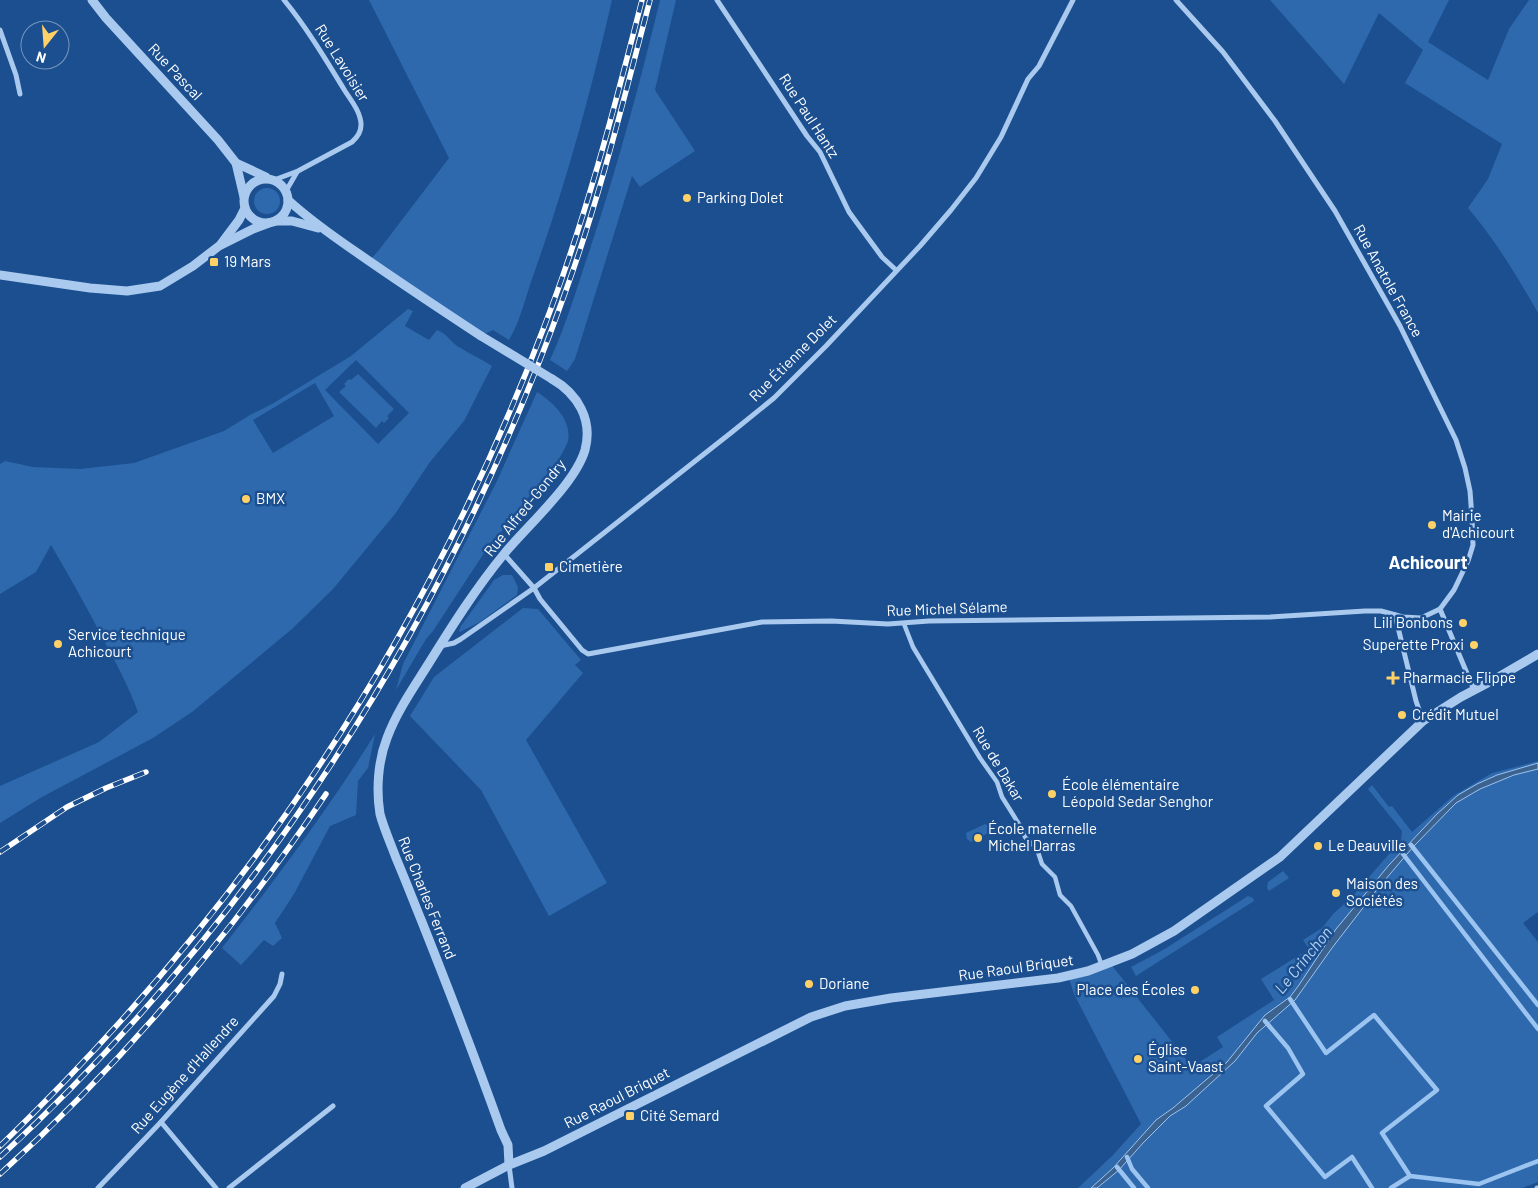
<svg xmlns="http://www.w3.org/2000/svg" width="1538" height="1188" font-family="Barlow,sans-serif">
<style>
.green{fill:#2e69ad;fill-rule:evenodd}
.water{fill:#3c6290;stroke:#9cc4f0}
.lines{fill:none;stroke-linecap:round;stroke-linejoin:round}
.stream{stroke:#9cc4f0;stroke-width:4.5}
.pedestrian{stroke:#a9c9ee;stroke-width:4.5}
.minor{stroke:#a9c9ee;stroke-width:5}
.tertiary{stroke:#a9c9ee;stroke-width:9}
.rail-casing{stroke:#fff;stroke-width:5.5}
.rail{stroke:#1b4f8f;stroke-width:4;stroke-dasharray:11;stroke-linecap:butt}
.tertiary-bridge{stroke:#a9c9ee;stroke-width:9}
.poi-dot{fill:#ffd166;stroke:#1b4f8f;stroke-width:2}
.labels{text-anchor:middle;stroke-width:5;stroke-linejoin:round;paint-order:stroke}
.street-label{font-size:15px;fill:#fff;stroke:#1b4f8f}
.poi-label{font-size:15px;fill:#fff;stroke:#1b4f8f;text-anchor:start}
.water-label{font-size:16px;font-style:italic;fill:#b5d3f5;stroke:#1b4f8f}
.quarter-label{font-size:18px;font-weight:bold;fill:#fff;stroke:#1b4f8f}
</style>
<rect width="100%" height="100%" fill="#1b4f8f"/>
<g class="green">
<path d="M369 0H612C591 92 566 184 534 273 526 295 521 320 509 340L493 330 481 336 369 261 379 250 449 158Z"/>
<path d="M660 0H676L655 90 695 151 640 187 632 176 575 359 567 371 550 360C567 323 578 284 591 246 618 165 640 83 660 0Z"/>
<path d="M1270 0H1449L1428 42 1488 80 1509 29 1529 0H1538V313C1517 276 1496 241 1468 208L1488 179 1502 144 1405 83 1423 50 1379 13 1344 84Z"/>
<circle cx="267" cy="201" r="13"/>
<path d="M408 309 413 311 405 326 429 340 437 330C448 334 450 342 459 347 470 354 481 359 492 366L464 421 430 462 395 514 333 589 292 629 192 712 153 738 42 797 0 823V786L99 742 138 712C129 687 116 663 103 639 87 607 69 576 51 545L36 572 0 594V464L5 461 33 467 80 469 134 463 224 431 250 415 272 404 351 356ZM356 360 409 413 378 444 325 390ZM315 383 334 416 273 453 253 420Z"/>
<path d="M358 374 394 409 387 416 389 418 384 423 382 421 376 428 339 392 346 386 344 384 349 379 351 380Z"/>
<path d="M537 392C553 402 572 420 568 441 566 447 562 453 559 459L484 553 433 631 426 639 396 690 403 664 496 483Z"/>
<path d="M503 575H512L518 587 517 595 480 622 460 632 459 631 461 626 494 580Z"/>
<path d="M523 608 538 609 581 660 575 665 583 673 526 740 607 883 549 916 481 790 410 716 434 677Z"/>
<path d="M375 734 368 768 358 781 356 815 330 826 294 894 275 923 282 938 273 946 264 940 241 965 222 948C276 879 329 808 375 734Z"/>
<path d="M1538 761V912L1523 923 1538 942V1182L1522 1188H1078L1113 1155 1141 1124 1074 994 1068 975 1110 963 1192 1067 1223 1047 1217 1037 1274 1000 1261 979 1309 949 1303 940 1322 928 1333 914 1351 898 1401 840 1402 831 1368 789 1372 785 1389 807 1392 806 1412 832 1453 796 1492 773Z"/>
<path d="M985 824 991 827 988 833 971 842 967 839 966 833Z"/>
<path d="M1283 871 1289 878 1269 891 1267 888 1268 882Z"/>
<path d="M1248 896 1253 898 1254 901 1136 976 1131 967 1163 950Z"/>
</g>
<path class="water" d="M1538 763V769L1514 775 1480 789 1456 803 1413 847 1379 887 1332 948 1295 1000 1257 1033 1235 1061 1186 1106 1170 1116 1143 1143 1119 1170 1097 1188H1091L1113 1168 1156 1120 1173 1108 1227 1062 1265 1015 1290 997 1299 985 1336 929 1356 905 1389 865 1437 814 1458 795 1477 784 1497 775Z"/>
<g class="lines">
<g class="stream">
<path d="M1411 845 1538 1005"/>
<path d="M1403 854 1538 1029"/>
<path d="M1290 999 1326 1053 1374 1015 1437 1090 1382 1133 1410 1176 1479 1184 1538 1161"/>
<path d="M1265 1021 1288 1048 1303 1074 1266 1106 1325 1177 1352 1157 1372 1188"/>
<path d="M1127 1157 1132 1169 1148 1188"/>
<path d="M1117 1167 1134 1188"/>
<path d="M1391 1188 1410 1176"/>
</g>
<path class="pedestrian" d="M904 624 913 647 980 758 997 782 1002 797 1022 829 1025 837 1037 849 1042 864 1055 877 1060 895 1071 906 1098 955 1102 966"/>
<g class="minor">
<path d="M717 0 807 136 820 152 849 212 882 257 896 270"/>
<path d="M0 30 16 75 20 94"/>
<path d="M274 180 298 171 352 142C359 136 363 128 360 118 358 108 350 99 345 91 326 60 307 28 284 0"/>
<path d="M286 191 297 172"/>
<path d="M504 554 534 588 540 599 582 650 588 654 762 622 831 621 888 624 929 621 1270 617 1365 611H1381L1403 617 1421 618 1440 609 1454 590 1468 561 1473 545 1472 518 1470 491 1465 468 1456 440 1400 326 1335 211 1275 121 1223 52 1176 0"/>
<path d="M1440 609 1474 690"/>
<path d="M1395 615 1416 701 1423 721"/>
<path d="M440 646 454 643 461 639 534 588 732 432 774 398 826 346 920 246 951 210 976 178 1001 137 1028 79 1039 66 1073 0"/>
<path d="M161 1122 216 1188"/>
<path d="M509 1165 512 1188"/>
<path d="M98 1188 161 1122 274 996 280 984 282 974"/>
<path d="M229 1188 333 1106"/>
<path d="M1537 1188H1538"/>
</g>
<g class="tertiary">
<path d="M92 0 106 18 218 140 236 163 244 197"/>
<path d="M236 163 266 177"/>
<circle cx="266" cy="201" r="22"/>
<path d="M288 200C310 220 334 237 359 254 399 282 440 309 481 336"/>
<path d="M276 221H292L318 228"/>
<path d="M221 244 239 220 245 208"/>
<path d="M0 275 90 288 127 291 160 286 193 266 219 246 253 229 269 223"/>
<path d="M509 1165 508 1145 501 1130C476 1060 449 990 422 922 413 900 405 879 396 858 391 844 384 829 380 814 376 790 378 761 387 738 397 711 414 687 429 663 452 626 476 588 504 554 527 526 575 484 585 450 593 420 578 394 552 379"/>
<path d="M465 1188 509 1165 544 1151 811 1017 845 1006 891 998 1058 978 1088 971 1132 954 1174 931 1280 857 1423 721 1461 697 1497 678 1538 654"/>
</g>
<defs>
<g id="rail">
<path d="M0 852 67 807 106 788 146 772"/>
<path d="M0 1146C244 911 423 644 544 327 585 221 614 110 642 0"/>
<path d="M0 1157C255 922 449 619 565 293 600 197 624 98 650 0"/>
<path d="M0 1174C124 1062 233 932 326 794"/>
</g>
</defs>
<use href="#rail" class="rail-casing"/>
<use href="#rail" class="rail"/>
<path class="tertiary-bridge" d="M481 336 552 379"/>
</g>
<g class="poi-dot">
<circle cx="687" cy="198" r="5"/>
<rect x="209" y="257" width="10" height="10" rx="2.5"/>
<circle cx="246" cy="499" r="5"/>
<circle cx="1432" cy="525" r="5"/>
<rect x="544" y="562" width="10" height="10" rx="2.5"/>
<circle cx="1463" cy="623" r="5"/>
<circle cx="58" cy="644" r="5"/>
<circle cx="1474" cy="645" r="5"/>
<path d="M1390.5 670.5h5v5h5v5h-5v5h-5v-5h-5v-5h5z"/>
<circle cx="1402" cy="715" r="5"/>
<circle cx="1052" cy="794" r="5"/>
<circle cx="978" cy="838" r="5"/>
<circle cx="1318" cy="846" r="5"/>
<circle cx="1336" cy="893" r="5"/>
<circle cx="809" cy="984" r="5"/>
<circle cx="1195" cy="990" r="5"/>
<circle cx="1138" cy="1059" r="5"/>
<rect x="625" y="1111" width="10" height="10" rx="2.5"/>
</g>
<g class="labels">
<g class="street-label">
<text transform="translate(342 63) rotate(58)" y="5">Rue Lavoisier</text>
<text transform="translate(175 72) rotate(47)" y="5">Rue Pascal</text>
<text transform="translate(809 116) rotate(57)" y="5">Rue Paul Hantz</text>
<text transform="translate(1388 281) rotate(61)" y="5">Rue Anatole France</text>
<text transform="translate(793 358) rotate(-45)" y="5">Rue Étienne Dolet</text>
<text transform="translate(525 508) rotate(-51)" y="5">Rue Alfred-Gondry</text>
<text transform="translate(947 609) rotate(-2)" y="5">Rue Michel Sélame</text>
<text transform="translate(998 764) rotate(59)" y="5">Rue de Dakar</text>
<text transform="translate(427 898) rotate(68)" y="5">Rue Charles Ferrand</text>
<text transform="translate(1016 968) rotate(-8)" y="5">Rue Raoul Briquet</text>
<text transform="translate(185 1075) rotate(-48)" y="5">Rue Eugène d'Hallendre</text>
<text transform="translate(617 1098) rotate(-27)" y="5">Rue Raoul Briquet</text>
</g>
<g class="poi-label">
<text x="697" y="203">Parking Dolet</text>
<text x="224" y="267">19 Mars</text>
<text x="256" y="504">BMX</text>
<text x="1442" y="521">Mairie<tspan x="1442" dy="17">d'Achicourt</tspan></text>
<text x="559" y="572">Cimetière</text>
<text x="1453" y="628" text-anchor="end">Lili Bonbons</text>
<text x="68" y="640">Service technique<tspan x="68" dy="17">Achicourt</tspan></text>
<text x="1464" y="650" text-anchor="end">Superette Proxi</text>
<text x="1403" y="683">Pharmacie Flippe</text>
<text x="1412" y="720">Crédit Mutuel</text>
<text x="1062" y="790">École élémentaire<tspan x="1062" dy="17">Léopold Sedar Senghor</tspan></text>
<text x="988" y="834">École maternelle<tspan x="988" dy="17">Michel Darras</tspan></text>
<text x="1328" y="851">Le Deauville</text>
<text x="1346" y="889">Maison des<tspan x="1346" dy="17">Sociétés</tspan></text>
<text x="819" y="989">Doriane</text>
<text x="1185" y="995" text-anchor="end">Place des Écoles</text>
<text x="1148" y="1055">Église<tspan x="1148" dy="17">Saint-Vaast</tspan></text>
<text x="640" y="1121">Cité Semard</text>
</g>
<g class="water-label">
<text transform="translate(1303 960) rotate(-51)" y="6">Le Crinchon</text>
</g>
<g class="quarter-label">
<text x="1428" y="569">Achicourt</text>
</g>
</g>
<g transform="translate(45 45) rotate(197)"><circle r="24" fill="#1b4f8f" stroke="#7695bc"/>
<path d="M0-4L9 19L0 12L-9 19Z" fill="#ffd166"/>
<text y="-8" font-size="14" font-weight="bold" text-anchor="middle" fill="#ffffff">N</text>
</g>
</svg>
